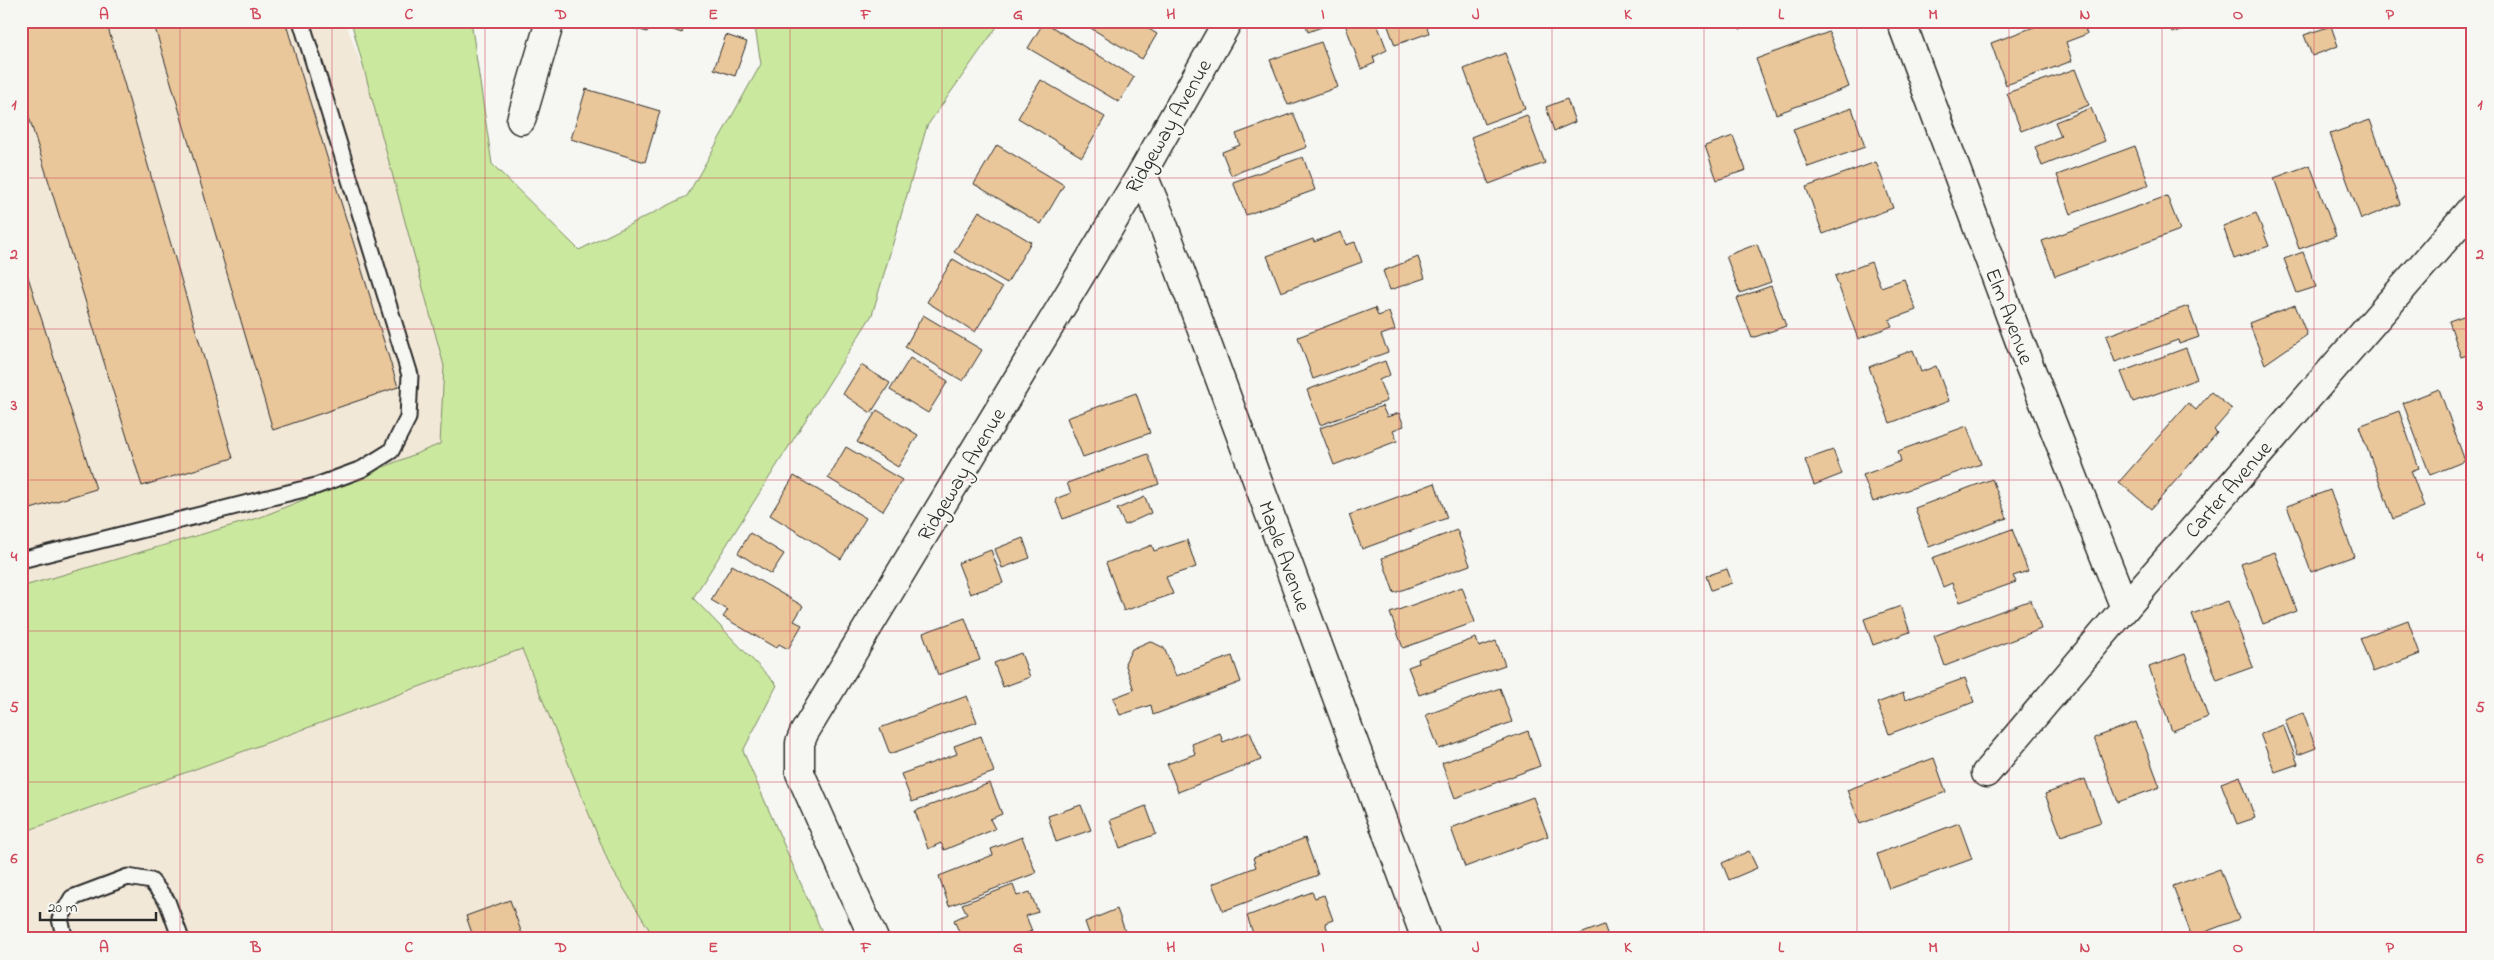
<svg xmlns="http://www.w3.org/2000/svg" width="2494" height="960" font-family="'Indie Flower',sans-serif">
<style>
.built{fill:#f2e8d8}
.green{fill:#cbe89f;stroke:#7b8a65}
.building{fill:#eac79b;stroke:#2b2b2b}
.lines{fill:none;stroke-linecap:round;stroke-linejoin:round}
.service-casing{stroke:#2b2b2b;stroke-width:19}
.minor-casing{stroke:#2b2b2b;stroke-width:31}
.service{stroke:#f6f6f2;stroke-width:15}
.minor{stroke:#f6f6f2;stroke-width:28}
.grid{fill:none;stroke:#d1495b;stroke-width:1;stroke-opacity:0.55}
.labels{text-anchor:middle;stroke-width:4.5;stroke-linejoin:round;paint-order:stroke}
.street-label{font-size:21px;fill:#2b2b2b;stroke:#f6f6f2}
.neatline{fill:none;stroke:#d1495b;stroke-width:2}
.grid-label{font-size:16px;text-anchor:middle;font-weight:bold;fill:#d1495b}
</style>
<rect width="100%" height="100%" fill="#f6f6f2"/>
<filter id="ink" filterUnits="userSpaceOnUse"><feTurbulence type="fractalNoise" baseFrequency=".02" numOctaves="2"/><feDisplacementMap in="SourceGraphic" scale="10" xChannelSelector="R" yChannelSelector="G"/><feConvolveMatrix kernelMatrix="1 2 1 2 8 2 1 2 1" color-interpolation-filters="sRGB"/></filter>
<g filter="url(#ink)">
<path class="built" d="M21 21H345L654 847 693 939H21Z"/>
<path class="green" d="M351 21H471L492 164 579 250 687 196 761 64 754 21H1001L927 126 872 315 693 598 777 685 743 751 825 939H655L610 866 522 649 21 833V587L261 517 440 444 444 366Z"/>
<g class="building">
<path d="M21 21H106L233 458 142 486 21 91Z"/>
<path d="M153 21H285L398 387 273 430Z"/>
<path d="M610 21H651L647 32Z"/>
<path d="M666 21H686L682 33 664 27Z"/>
<path d="M1079 21H1136L1157 34 1142 59Z"/>
<path d="M1305 21H1326L1327 25 1308 32Z"/>
<path d="M1344 21H1376L1387 50 1373 57 1375 63 1361 69Z"/>
<path d="M1386 21H1425L1429 33 1395 45Z"/>
<path d="M1736 21H1761L1740 29Z"/>
<path d="M2050 21H2082L2087 34 2066 42 2072 61 2006 85 1991 43Z"/>
<path d="M2169 21H2191L2193 26 2173 33Z"/>
<path d="M1044 22 1134 77 1119 102 1028 48Z"/>
<path d="M2331 26 2338 46 2312 56 2304 35Z"/>
<path d="M1829 32 1849 87 1776 114 1756 59Z"/>
<path d="M726 35 747 42 735 76 714 69Z"/>
<path d="M1321 42 1338 87 1288 105 1270 60Z"/>
<path d="M1505 53 1525 109 1484 124 1464 69Z"/>
<path d="M2075 69 2089 105 2021 131 2007 93Z"/>
<path d="M1041 80 1105 117 1082 157 1018 118Z"/>
<path d="M586 89 660 111 645 162 571 139Z"/>
<path d="M1567 99 1575 122 1554 131 1546 107Z"/>
<path d="M1852 108 1865 147 1808 167 1793 129Z"/>
<path d="M2091 108 2105 141 2042 166 2035 147 2061 136 2055 122Z"/>
<path d="M1293 113 1307 147 1231 175 1222 152 1240 145 1236 134Z"/>
<path d="M1527 115 1545 163 1489 184 1471 137Z"/>
<path d="M2370 120 2400 204 2361 219 2330 134Z"/>
<path d="M1733 136 1746 170 1717 180 1705 146Z"/>
<path d="M997 145 1064 185 1041 224 974 184Z"/>
<path d="M2135 146 2149 185 2071 214 2057 175Z"/>
<path d="M1303 157 1315 190 1246 215 1233 182Z"/>
<path d="M1876 162 1893 208 1823 234 1806 187Z"/>
<path d="M2310 165 2336 236 2299 249 2274 178Z"/>
<path d="M2167 196 2180 230 2055 276 2042 241Z"/>
<path d="M979 211 1031 242 1007 283 954 252Z"/>
<path d="M2256 213 2269 246 2234 259 2223 226Z"/>
<path d="M1341 232 1346 245 1355 242 1362 262 1281 292 1267 256 1313 239 1314 242Z"/>
<path d="M1757 244 1771 282 1740 293 1726 256Z"/>
<path d="M2303 252 2316 287 2297 293 2284 259Z"/>
<path d="M21 255 96 489 21 512Z"/>
<path d="M1418 257 1425 278 1390 290 1383 271Z"/>
<path d="M953 259 1002 288 975 332 927 302Z"/>
<path d="M1871 262 1881 287 1904 279 1916 310 1889 320 1892 326 1858 339 1835 276Z"/>
<path d="M1771 286 1786 326 1752 338 1737 298Z"/>
<path d="M2295 305 2307 335 2265 364 2249 323Z"/>
<path d="M2188 306 2199 337 2179 344 2178 340 2115 362 2106 336Z"/>
<path d="M1375 308 1378 316 1389 312 1395 330 1381 335 1388 352 1313 379 1298 337Z"/>
<path d="M2469 314 2473 326V353L2461 357 2449 321Z"/>
<path d="M923 315 982 350 963 381 905 347Z"/>
<path d="M2186 348 2197 379 2133 402 2121 372Z"/>
<path d="M1913 350 1921 372 1936 366 1949 401 1890 423 1869 367Z"/>
<path d="M910 358 948 381 928 413 890 390Z"/>
<path d="M1385 361 1390 375 1379 380 1387 401 1320 425 1307 390Z"/>
<path d="M861 365 890 383 871 413 843 394Z"/>
<path d="M2439 389 2465 461 2430 475 2403 403Z"/>
<path d="M2211 392 2232 409 2214 430 2217 433 2151 509 2119 482 2188 403 2196 410Z"/>
<path d="M1136 393 1150 433 1083 457 1067 418Z"/>
<path d="M1382 406 1387 417 1399 413 1404 426 1393 430 1397 441 1334 465 1320 428Z"/>
<path d="M877 410 918 435 898 467 857 442Z"/>
<path d="M2399 411 2419 468 2411 471 2424 507 2393 519 2359 426Z"/>
<path d="M1967 426 1981 464 1873 502 1863 475 1901 461 1898 451Z"/>
<path d="M846 447 902 480 883 511 828 478Z"/>
<path d="M1833 450 1842 474 1814 485 1805 460Z"/>
<path d="M1148 454 1159 484 1063 519 1055 499 1071 493 1067 483Z"/>
<path d="M794 476 866 518 841 559 770 515Z"/>
<path d="M1992 479 2007 518 1929 547 1915 508Z"/>
<path d="M1435 483 1447 518 1362 549 1349 515Z"/>
<path d="M2330 490 2354 556 2311 572 2287 506Z"/>
<path d="M1145 497 1151 513 1125 525 1117 509Z"/>
<path d="M2012 529 2028 571 2013 576 2016 582 1960 602 1952 583 1943 587 1932 558Z"/>
<path d="M1457 530 1470 565 1394 593 1382 558Z"/>
<path d="M750 533 784 554 771 574 738 553Z"/>
<path d="M1023 538 1030 558 1002 568 995 549Z"/>
<path d="M1187 540 1196 567 1166 577 1173 594 1124 611 1106 563 1152 545 1154 551Z"/>
<path d="M991 550 1003 583 970 594 958 563Z"/>
<path d="M2275 552 2297 611 2263 624 2241 564Z"/>
<path d="M732 565 803 606 794 621 802 625 788 649 779 644 776 648 723 617 728 610 711 600Z"/>
<path d="M1727 569 1732 583 1711 590 1706 576Z"/>
<path d="M1462 587 1475 622 1403 648 1390 613Z"/>
<path d="M2031 600 2041 629 1945 666 1934 636Z"/>
<path d="M2228 601 2253 667 2217 680 2192 614Z"/>
<path d="M1901 606 1910 632 1873 645 1864 619Z"/>
<path d="M965 618 980 660 938 675 923 633Z"/>
<path d="M2408 620 2420 654 2373 672 2360 638Z"/>
<path d="M1476 638 1479 647 1496 641 1505 665 1419 695 1408 667 1419 663 1418 659Z"/>
<path d="M1150 641 1164 648 1176 676 1232 656 1241 682 1153 715 1151 705 1120 715 1113 698 1134 690 1125 663 1132 649Z"/>
<path d="M1021 653 1030 677 1003 687 994 663Z"/>
<path d="M2185 654 2208 717 2172 731 2149 667Z"/>
<path d="M1965 678 1974 702 1889 734 1877 703 1903 693 1905 700Z"/>
<path d="M1500 688 1512 722 1439 749 1426 715Z"/>
<path d="M967 696 977 722 890 754 880 728Z"/>
<path d="M2303 713 2316 748 2298 755 2285 720Z"/>
<path d="M2136 722 2160 787 2118 802 2094 738Z"/>
<path d="M2283 725 2298 764 2275 772 2260 734Z"/>
<path d="M1528 731 1540 766 1455 798 1442 763Z"/>
<path d="M1250 732 1261 760 1178 792 1167 764 1195 754 1192 744 1220 733 1223 742Z"/>
<path d="M981 736 994 772 912 802 901 774 957 754 954 746Z"/>
<path d="M1934 758 1946 792 1860 824 1847 790Z"/>
<path d="M2240 776 2255 818 2237 824 2221 783Z"/>
<path d="M2085 779 2101 822 2061 836 2045 794Z"/>
<path d="M990 783 1002 814 990 819 995 829 944 850 941 843 928 849 915 811Z"/>
<path d="M1533 797 1548 836 1465 867 1451 828Z"/>
<path d="M1081 805 1091 830 1056 842 1048 816Z"/>
<path d="M1146 806 1156 834 1120 848 1110 820Z"/>
<path d="M1959 823 1972 859 1889 889 1877 854Z"/>
<path d="M1022 837 1036 873 949 906 939 876 993 855 991 849Z"/>
<path d="M1305 838 1318 875 1223 911 1212 884 1256 867 1253 858Z"/>
<path d="M1749 851 1757 868 1729 880 1722 863Z"/>
<path d="M2220 869 2239 919 2192 937 2173 886Z"/>
<path d="M1013 885 1017 896 1030 892 1038 912 1026 916 1032 931 1010 939H962L954 920 967 914 962 904Z"/>
<path d="M1312 892 1315 898 1324 895 1333 920 1325 923 1328 931 1307 939H1255L1247 916Z"/>
<path d="M510 900 522 934 507 939H474L466 916Z"/>
<path d="M1117 909 1128 939H1091L1085 922Z"/>
<path d="M1604 925 1609 939H1567Z"/>
</g>
<g class="lines">
<defs>
<g id="service">
<path d="M21 560 316 486 362 469 391 451 408 418 410 375 301 21"/>
<path d="M65 939 60 919 72 898 128 877 151 881 167 901 181 939"/>
</g>
<g id="minor">
<path d="M1901 21 2020 342 2125 608"/>
<path d="M521 120 550 21"/>
<path d="M1142 173 1160 216 1426 939"/>
<path d="M1986 773 2125 608 2473 207"/>
<path d="M874 939 800 773V743L804 733 1142 173 1228 21"/>
</g>
</defs>
<use href="#service" class="service-casing"/>
<use href="#minor" class="minor-casing"/>
<use href="#service" class="service"/>
<use href="#minor" class="minor"/>
</g>
</g>
<path class="grid" d="M180 21V939M332 21V939M485 21V939M637 21V939M790 21V939M942 21V939M1095 21V939M1247 21V939M1399 21V939M1552 21V939M1704 21V939M1857 21V939M2009 21V939M2162 21V939M2314 21V939M21 178H2473M21 329H2473M21 480H2473M21 631H2473M21 782H2473"/>
<g class="labels">
<g class="street-label">
<text transform="translate(1168 126) rotate(-60)" y="7">Ridgeway Avenue</text>
<text transform="translate(2010 316) rotate(69)" y="7">Elm Avenue</text>
<text transform="translate(961 474) rotate(-59)" y="7">Ridgeway Avenue</text>
<text transform="translate(2228 489) rotate(-49)" y="7">Carter Avenue</text>
<text transform="translate(1285 556) rotate(70)" y="7">Maple Avenue</text>
</g>
</g>
<rect width="2494" height="960" fill="none" stroke="#f6f6f2" stroke-width="55"/>
<path d="M40 912v8h116v-8" fill="none" stroke="#2b2b2b" stroke-width="2.5"/>
<text x="48" y="912" font-size="15" fill="#2b2b2b" stroke="#f6f6f2" stroke-width="4" paint-order="stroke">20 m</text>
<rect x="28" y="28" width="2438" height="904" class="neatline"/>
<g class="grid-label">
<text x="104" y="19">A</text>
<text x="256" y="19">B</text>
<text x="409" y="19">C</text>
<text x="561" y="19">D</text>
<text x="713" y="19">E</text>
<text x="866" y="19">F</text>
<text x="1018" y="19">G</text>
<text x="1171" y="19">H</text>
<text x="1323" y="19">I</text>
<text x="1476" y="19">J</text>
<text x="1628" y="19">K</text>
<text x="1781" y="19">L</text>
<text x="1933" y="19">M</text>
<text x="2085" y="19">N</text>
<text x="2238" y="19">O</text>
<text x="2390" y="19">P</text>
<text x="14" y="109">1</text>
<text x="2480" y="109">1</text>
<text x="14" y="259">2</text>
<text x="2480" y="259">2</text>
<text x="14" y="410">3</text>
<text x="2480" y="410">3</text>
<text x="14" y="561">4</text>
<text x="2480" y="561">4</text>
<text x="14" y="712">5</text>
<text x="2480" y="712">5</text>
<text x="14" y="863">6</text>
<text x="2480" y="863">6</text>
<text x="104" y="952">A</text>
<text x="256" y="952">B</text>
<text x="409" y="952">C</text>
<text x="561" y="952">D</text>
<text x="713" y="952">E</text>
<text x="866" y="952">F</text>
<text x="1018" y="952">G</text>
<text x="1171" y="952">H</text>
<text x="1323" y="952">I</text>
<text x="1476" y="952">J</text>
<text x="1628" y="952">K</text>
<text x="1781" y="952">L</text>
<text x="1933" y="952">M</text>
<text x="2085" y="952">N</text>
<text x="2238" y="952">O</text>
<text x="2390" y="952">P</text>
</g>
</svg>
